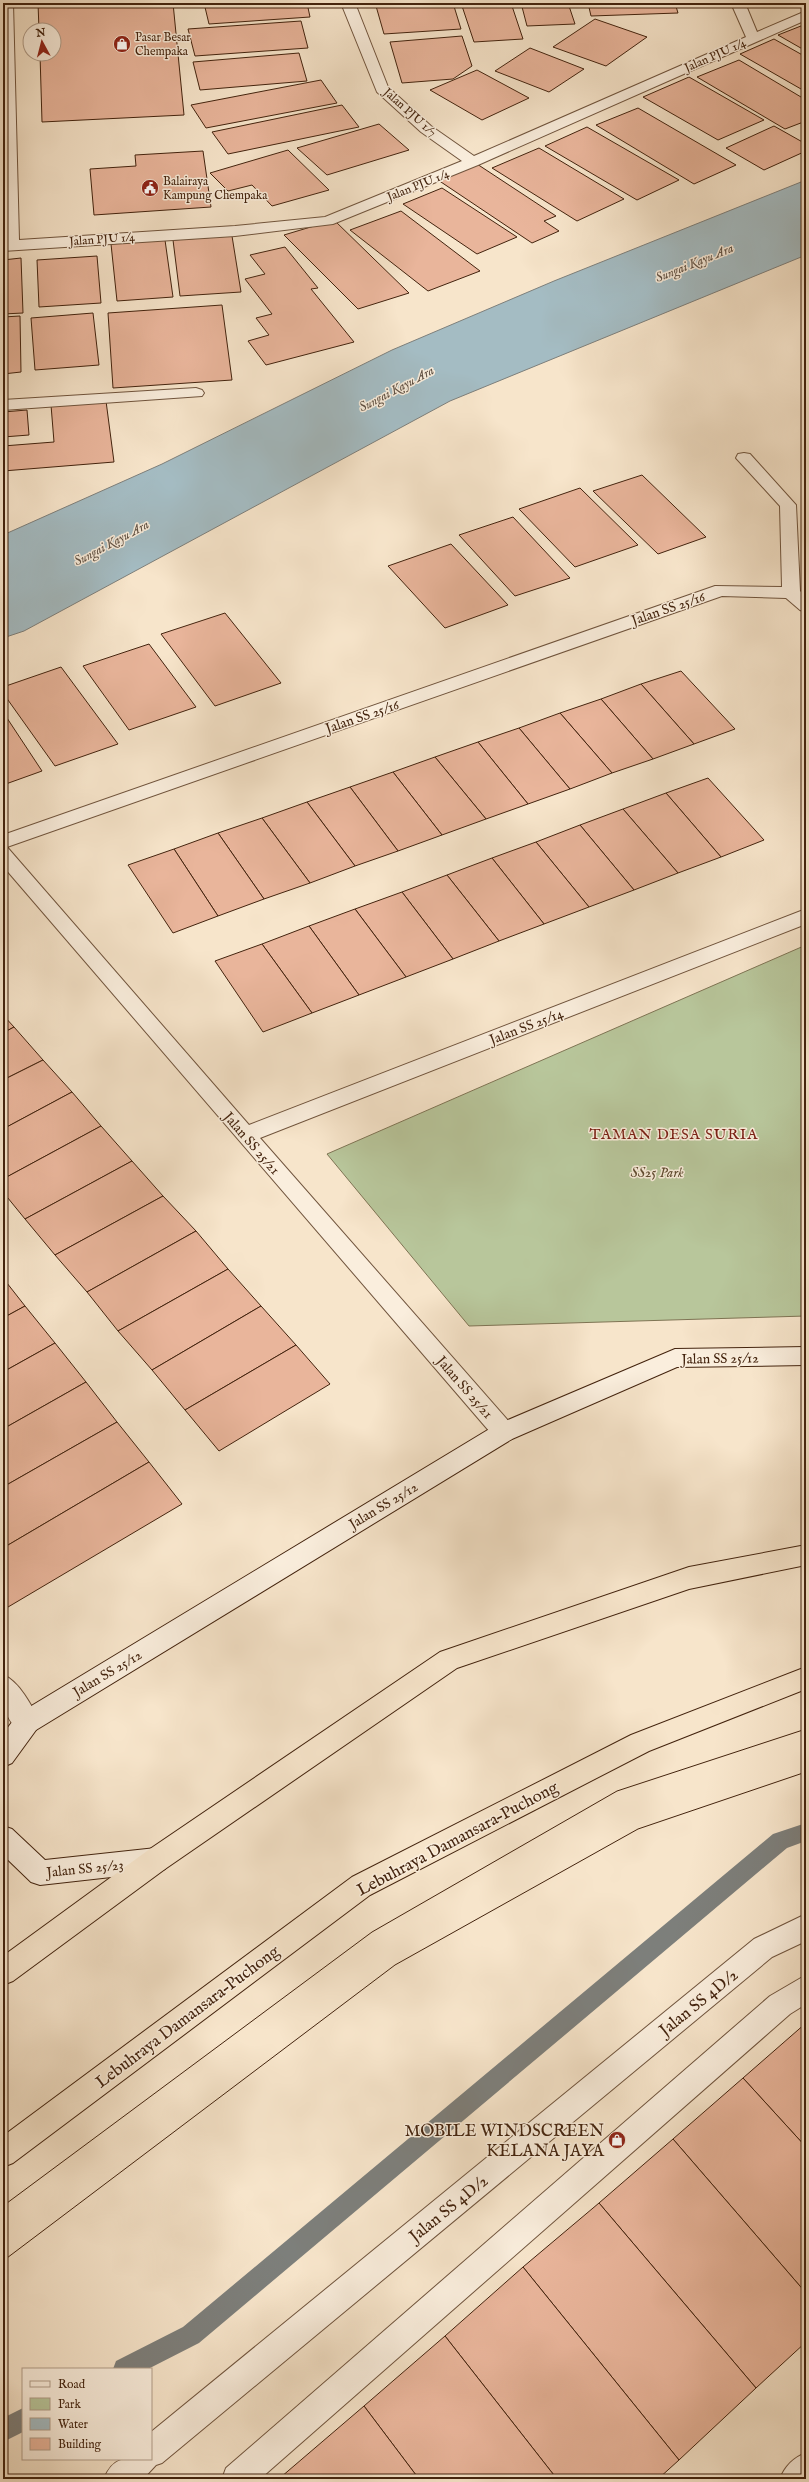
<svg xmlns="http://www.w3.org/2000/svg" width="809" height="2482" font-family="'IM FELL English',serif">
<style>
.green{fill:#b8c69b;stroke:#7e7454}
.water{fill:#a4bcc3;stroke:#7d7f7b}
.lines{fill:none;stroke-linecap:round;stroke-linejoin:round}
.stream{fill:#7d7f7b;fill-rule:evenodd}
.building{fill:#e9b59b;stroke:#43230e}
.lane-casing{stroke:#70543d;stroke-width:2}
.street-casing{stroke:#70543d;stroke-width:2}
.secondary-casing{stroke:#43230e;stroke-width:2}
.highway-casing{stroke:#43230e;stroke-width:2}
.lane{fill:#faeedd;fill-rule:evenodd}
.street{fill:#faeedd;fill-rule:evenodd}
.secondary{fill:#faeedd;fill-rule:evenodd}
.highway{fill:#f7e5cb;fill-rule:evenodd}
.tram{stroke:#43230e;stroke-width:1}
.labels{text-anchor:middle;stroke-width:3;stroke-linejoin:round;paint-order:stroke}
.far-poi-label{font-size:12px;fill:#43230e;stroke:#faeedd;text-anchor:start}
.far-street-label{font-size:12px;fill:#43230e;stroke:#faeedd}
.far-water-label{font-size:13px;font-style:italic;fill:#605144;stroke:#faeedd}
.street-label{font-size:14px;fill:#43230e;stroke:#faeedd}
.park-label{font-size:14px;font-style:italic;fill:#604c31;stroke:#faeedd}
.neighbourhood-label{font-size:15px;letter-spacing:1px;fill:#7a1f14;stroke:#faeedd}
.near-street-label{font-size:17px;fill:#43230e;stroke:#faeedd}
.near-poi-label{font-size:17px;fill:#43230e;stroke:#faeedd;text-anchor:end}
</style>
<rect width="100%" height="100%" fill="#f7e5cb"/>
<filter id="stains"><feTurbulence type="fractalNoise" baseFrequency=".005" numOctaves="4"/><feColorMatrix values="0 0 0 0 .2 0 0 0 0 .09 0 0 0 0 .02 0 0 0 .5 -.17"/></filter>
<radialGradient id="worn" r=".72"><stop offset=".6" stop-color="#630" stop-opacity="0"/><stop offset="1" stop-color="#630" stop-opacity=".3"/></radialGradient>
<path class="green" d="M806 945V1316L469 1326 327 1154Z"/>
<path class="water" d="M806 180V255L450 401 24 631 3 638V535L162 464 392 350 554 281Z"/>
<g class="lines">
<g class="stream">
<path d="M806 1823V1841L787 1848 199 2343 148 2369H113L116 2361 183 2327 773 1834Z"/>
<path d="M23 2408V2432L3 2442V2418Z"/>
</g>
</g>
<g class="building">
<path d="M38 3H173L184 115 42 122 40 54H54V30H39Z"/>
<path d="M204 3H307L310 17 209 24Z"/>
<path d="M420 3H453L461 29 384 34 376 6Z"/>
<path d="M461 3H511L523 39 474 42Z"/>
<path d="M521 3H568L575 24 527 26Z"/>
<path d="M588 3H675L678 13 591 16Z"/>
<path d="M595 19 647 37 606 66 553 47Z"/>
<path d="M301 21 308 48 195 56 188 29Z"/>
<path d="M806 24V51L778 35Z"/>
<path d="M462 36 472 66 453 79 402 83 390 42Z"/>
<path d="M774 39 806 57V87L801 89 740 54Z"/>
<path d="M530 48 584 69 549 92 495 71Z"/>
<path d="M299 53 307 81 200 90 193 62Z"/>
<path d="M739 60 806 100V121L785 129 697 77Z"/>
<path d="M477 70 529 98 482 120 430 90Z"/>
<path d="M689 77 764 120 718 140 643 97Z"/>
<path d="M321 80 337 103 206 128 191 105Z"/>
<path d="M342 105 359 127 228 154 212 132Z"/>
<path d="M638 108 736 165 694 184 596 125Z"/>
<path d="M379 124 409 150 327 175 297 148Z"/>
<path d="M774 126 806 144V151L764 170 726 148Z"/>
<path d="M587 127 679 180 637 200 545 146Z"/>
<path d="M539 148 624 199 577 221 492 168Z"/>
<path d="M288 150 329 190 272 206 252 185 228 191 210 173Z"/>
<path d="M203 151 211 207 94 215 90 169 136 166 135 155Z"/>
<path d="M477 164 556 216 544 221 559 231 532 243 438 180Z"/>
<path d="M442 188 517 237 477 254 403 204Z"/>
<path d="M401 211 480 271 428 291 350 230Z"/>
<path d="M334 220 409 293 358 309 284 235Z"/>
<path d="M232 236 241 292 180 296 173 240Z"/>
<path d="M165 240 173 297 117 301 111 244Z"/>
<path d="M285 247 318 288 311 289 354 342 266 365 248 341 269 335 256 318 272 314 245 279 265 274 250 255Z"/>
<path d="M97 256 101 303 39 307 37 260Z"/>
<path d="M21 258 23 313 3 314V260Z"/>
<path d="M222 305 232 380 113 388 108 313Z"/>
<path d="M93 313 99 365 35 370 31 318Z"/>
<path d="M20 316 21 372 3 374V317Z"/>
<path d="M106 401 114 462 3 471V446L54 442 51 405Z"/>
<path d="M27 410 29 435 3 437V412Z"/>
<path d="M642 475 706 537 658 554 593 491Z"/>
<path d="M580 488 638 545 575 567 519 509Z"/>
<path d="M513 517 570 578 515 596 459 535Z"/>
<path d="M451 544 508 605 445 628 388 566Z"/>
<path d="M225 613 281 683 215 706 161 634Z"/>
<path d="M149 644 196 707 129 730 83 666Z"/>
<path d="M61 667 118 744 55 766 3 693V687Z"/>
<path d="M681 671 735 729 694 744 641 684Z"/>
<path d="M641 684 694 744 653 759 601 699Z"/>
<path d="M601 699 653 759 612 773 560 713Z"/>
<path d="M3 712 42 771 3 785Z"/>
<path d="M560 713 612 773 570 789 519 728Z"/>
<path d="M519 728 570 789 528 804 478 742Z"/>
<path d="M478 742 528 804 486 819 435 757Z"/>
<path d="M435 757 486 819 442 835 393 772Z"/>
<path d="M393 772 442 835 398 851 350 787Z"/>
<path d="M708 778 764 840 721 857 666 793Z"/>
<path d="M350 787 398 851 355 866 307 802Z"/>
<path d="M666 793 721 857 678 873 623 809Z"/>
<path d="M307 802 355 866 310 883 262 818Z"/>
<path d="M623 809 678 873 634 890 580 825Z"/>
<path d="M262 818 310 883 264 899 218 833Z"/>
<path d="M580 825 634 890 589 907 536 842Z"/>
<path d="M218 833 264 899 218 916 174 849Z"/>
<path d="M536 842 589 907 544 924 492 858Z"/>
<path d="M174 849 218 916 173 933 128 865Z"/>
<path d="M492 858 544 924 499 941 447 875Z"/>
<path d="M447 875 499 941 453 959 402 892Z"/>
<path d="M402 892 453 959 406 977 355 909Z"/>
<path d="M355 909 406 977 359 995 309 926Z"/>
<path d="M309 926 359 995 312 1013 262 944Z"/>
<path d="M262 944 312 1013 263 1032 215 961Z"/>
<path d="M3 1015 14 1027 3 1033Z"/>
<path d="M14 1027 43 1060 3 1080V1033Z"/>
<path d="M43 1060 72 1092 3 1129V1080Z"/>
<path d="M72 1092 101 1126 3 1179V1129Z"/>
<path d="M101 1126 132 1161 25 1219 3 1192V1179Z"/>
<path d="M132 1161 163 1196 55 1255 25 1219Z"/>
<path d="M163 1196 196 1231 87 1292 55 1255Z"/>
<path d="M196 1231 228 1269 118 1331 87 1292Z"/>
<path d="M228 1269 261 1306 152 1370 118 1331Z"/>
<path d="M3 1278 25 1306 3 1318Z"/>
<path d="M25 1306 55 1343 3 1372V1318Z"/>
<path d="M261 1306 296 1345 185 1410 152 1370Z"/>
<path d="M55 1343 86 1382 3 1429V1372Z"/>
<path d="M296 1345 330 1384 219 1451 185 1410Z"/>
<path d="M86 1382 117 1422 3 1487V1429Z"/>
<path d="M117 1422 149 1462 3 1548V1487Z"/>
<path d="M149 1462 182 1504 3 1610V1548Z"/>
<path d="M806 2023V2147L743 2078Z"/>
<path d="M743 2078 806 2147V2293L673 2139Z"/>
<path d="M673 2139 806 2293V2342L756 2388 599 2203Z"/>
<path d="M599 2203 756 2388 679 2460 523 2267Z"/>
<path d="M523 2267 679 2460 658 2479H557L445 2336Z"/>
<path d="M445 2336 557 2479H419L364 2406Z"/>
<path d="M364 2406 419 2479H282L281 2477Z"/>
</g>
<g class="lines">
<defs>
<g id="lane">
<path d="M3 1675C19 1681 32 1706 40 1722L36 1730 27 1733C1 1724 3 1698 3 1675Z"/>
<path d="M806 2453V2479H780C785 2466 793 2458 806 2453Z"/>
</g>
<g id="street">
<path d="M3 3H13L19 240 235 226 325 217 462 161 421 132 377 92 341 3H355L388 87 431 126 474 156 746 37 731 3H745L757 32 806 11V20L478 165 333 224 235 236 3 251Z"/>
<path d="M196 388 202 390 204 393 202 396 3 410V400Z"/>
<path d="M744 453 750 454 796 505 800 591 806 597V612L800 610 786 598 722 596 7 847 249 1125 806 909V924L260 1138 512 1425 516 1432 512 1439 504 1442 496 1439 3 866V835L715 586 782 587 780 506 736 458 738 454Z"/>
<path d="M806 1914V1941L772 1957 162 2463 156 2465 143 2479H104C114 2454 128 2459 151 2459V2432L754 1939Z"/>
<path d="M806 1975V2004L790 2014 260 2479H222L226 2468 770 1996Z"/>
</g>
<g id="secondary">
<path d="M806 1347V1365L677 1367 512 1439 36 1730 12 1763 3 1767V1734L18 1714 496 1425 675 1349Z"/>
<path d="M3 1826 12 1829 45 1860 156 1848 165 1851 169 1860 165 1869 156 1872 40 1885 31 1882 3 1855Z"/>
</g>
<g id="highway">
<path d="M806 1545V1565L689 1589 457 1668 165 1869 13 1981 3 1985V1956L147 1851 440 1652 689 1567Z"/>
<path d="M806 1667V1689L649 1751 370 1895 13 2163 3 2167V2136L352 1877 631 1735Z"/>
</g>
</defs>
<use href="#lane" class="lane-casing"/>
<use href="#street" class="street-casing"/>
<use href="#secondary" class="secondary-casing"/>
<use href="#highway" class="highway-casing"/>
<use href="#lane" class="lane"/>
<use href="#street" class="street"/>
<use href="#secondary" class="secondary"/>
<use href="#highway" class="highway"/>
<g class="tram">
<path d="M3 2206 372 1932 617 1791 806 1729"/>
<path d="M3 2261 395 1965 638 1829 806 1772"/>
</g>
</g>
<defs>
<symbol id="shop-disc" viewBox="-11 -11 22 22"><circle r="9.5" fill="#8f2418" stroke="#faeedd"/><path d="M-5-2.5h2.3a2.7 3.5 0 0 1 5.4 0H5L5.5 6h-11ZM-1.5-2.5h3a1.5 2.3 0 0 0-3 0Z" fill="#fff"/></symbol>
<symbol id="civic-disc" viewBox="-11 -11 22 22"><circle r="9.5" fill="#8f2418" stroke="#faeedd"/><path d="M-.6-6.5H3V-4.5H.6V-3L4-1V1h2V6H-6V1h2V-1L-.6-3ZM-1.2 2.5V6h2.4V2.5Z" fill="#fff"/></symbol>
</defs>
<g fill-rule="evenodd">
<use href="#shop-disc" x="112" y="34" width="20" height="20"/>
<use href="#civic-disc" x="140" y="178" width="20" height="20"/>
<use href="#shop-disc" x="607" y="2130" width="20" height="20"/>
</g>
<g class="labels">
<g class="far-poi-label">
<text x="135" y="41">Pasar Besar<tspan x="135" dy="14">Chempaka</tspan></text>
<text x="163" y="185">Balairaya<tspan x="163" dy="14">Kampung Chempaka</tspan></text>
</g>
<g class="far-street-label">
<text transform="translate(715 55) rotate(-24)" y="4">Jalan PJU 1/4</text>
<text transform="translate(410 112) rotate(42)" y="4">Jalan PJU 1/7</text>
<text transform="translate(418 185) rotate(-22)" y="4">Jalan PJU 1/4</text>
<text transform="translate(102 239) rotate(-4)" y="4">Jalan PJU 1/4</text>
</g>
<g class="far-water-label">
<text transform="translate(694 262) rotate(-22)" y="5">Sungai Kayu Ara</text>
<text transform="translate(396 388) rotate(-28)" y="5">Sungai Kayu Ara</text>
<text transform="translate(111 542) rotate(-28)" y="5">Sungai Kayu Ara</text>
</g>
<g class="street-label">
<text transform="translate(668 608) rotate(-19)" y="5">Jalan SS 25/16</text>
<text transform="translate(362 716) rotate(-19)" y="5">Jalan SS 25/16</text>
<text transform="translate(526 1026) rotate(-21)" y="5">Jalan SS 25/14</text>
<text transform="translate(252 1143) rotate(49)" y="5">Jalan SS 25/21</text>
<text transform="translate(720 1358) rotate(-1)" y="5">Jalan SS 25/12</text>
<text transform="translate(465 1387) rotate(49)" y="5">Jalan SS 25/21</text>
<text transform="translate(383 1505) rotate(-31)" y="5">Jalan SS 25/12</text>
<text transform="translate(107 1673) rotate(-31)" y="5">Jalan SS 25/12</text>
<text transform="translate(85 1868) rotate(-6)" y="5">Jalan SS 25/23</text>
</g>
<g class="park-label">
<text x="657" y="1177">SS25 Park</text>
</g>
<g class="neighbourhood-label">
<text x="674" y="1139">TAMAN DESA SURIA</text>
</g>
<g class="near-street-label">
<text transform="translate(457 1838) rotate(-28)" y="6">Lebuhraya Damansara–Puchong</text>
<text transform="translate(698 2002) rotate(-39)" y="6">Jalan SS 4D/2</text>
<text transform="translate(187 2016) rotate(-37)" y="6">Lebuhraya Damansara–Puchong</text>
<text transform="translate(448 2208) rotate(-39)" y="6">Jalan SS 4D/2</text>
</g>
<g class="near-poi-label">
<text x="604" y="2136">MOBILE WINDSCREEN<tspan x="604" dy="20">KELANA JAYA</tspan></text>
</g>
</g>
<rect width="809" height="2482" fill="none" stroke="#f7e5cb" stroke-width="16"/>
<rect x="4" y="4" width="801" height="2474" fill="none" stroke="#43230e" stroke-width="2"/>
<rect x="8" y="8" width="793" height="2466" fill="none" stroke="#43230e"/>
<rect x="22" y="2368" width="130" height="92" fill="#faeedd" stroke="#b19d8a"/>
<rect x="30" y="2381" width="20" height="6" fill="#faeedd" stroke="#b19d8a"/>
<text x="58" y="2388" font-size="12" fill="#43230e">Road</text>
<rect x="30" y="2398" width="20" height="12" fill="#b8c69b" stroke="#b19d8a"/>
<text x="58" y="2408" font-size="12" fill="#43230e">Park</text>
<rect x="30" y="2418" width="20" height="12" fill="#a4bcc3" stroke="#b19d8a"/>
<text x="58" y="2428" font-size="12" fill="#43230e">Water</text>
<rect x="30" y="2438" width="20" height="12" fill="#e9b59b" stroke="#b19d8a"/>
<text x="58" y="2448" font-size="12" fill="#43230e">Building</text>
<g transform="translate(42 42) rotate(353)"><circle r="19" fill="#faeedd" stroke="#b19d8a"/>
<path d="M0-3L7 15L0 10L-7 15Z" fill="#8f2418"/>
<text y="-6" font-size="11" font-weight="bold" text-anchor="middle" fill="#43230e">N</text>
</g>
<rect width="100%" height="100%" filter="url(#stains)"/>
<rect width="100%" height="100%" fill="url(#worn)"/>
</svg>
